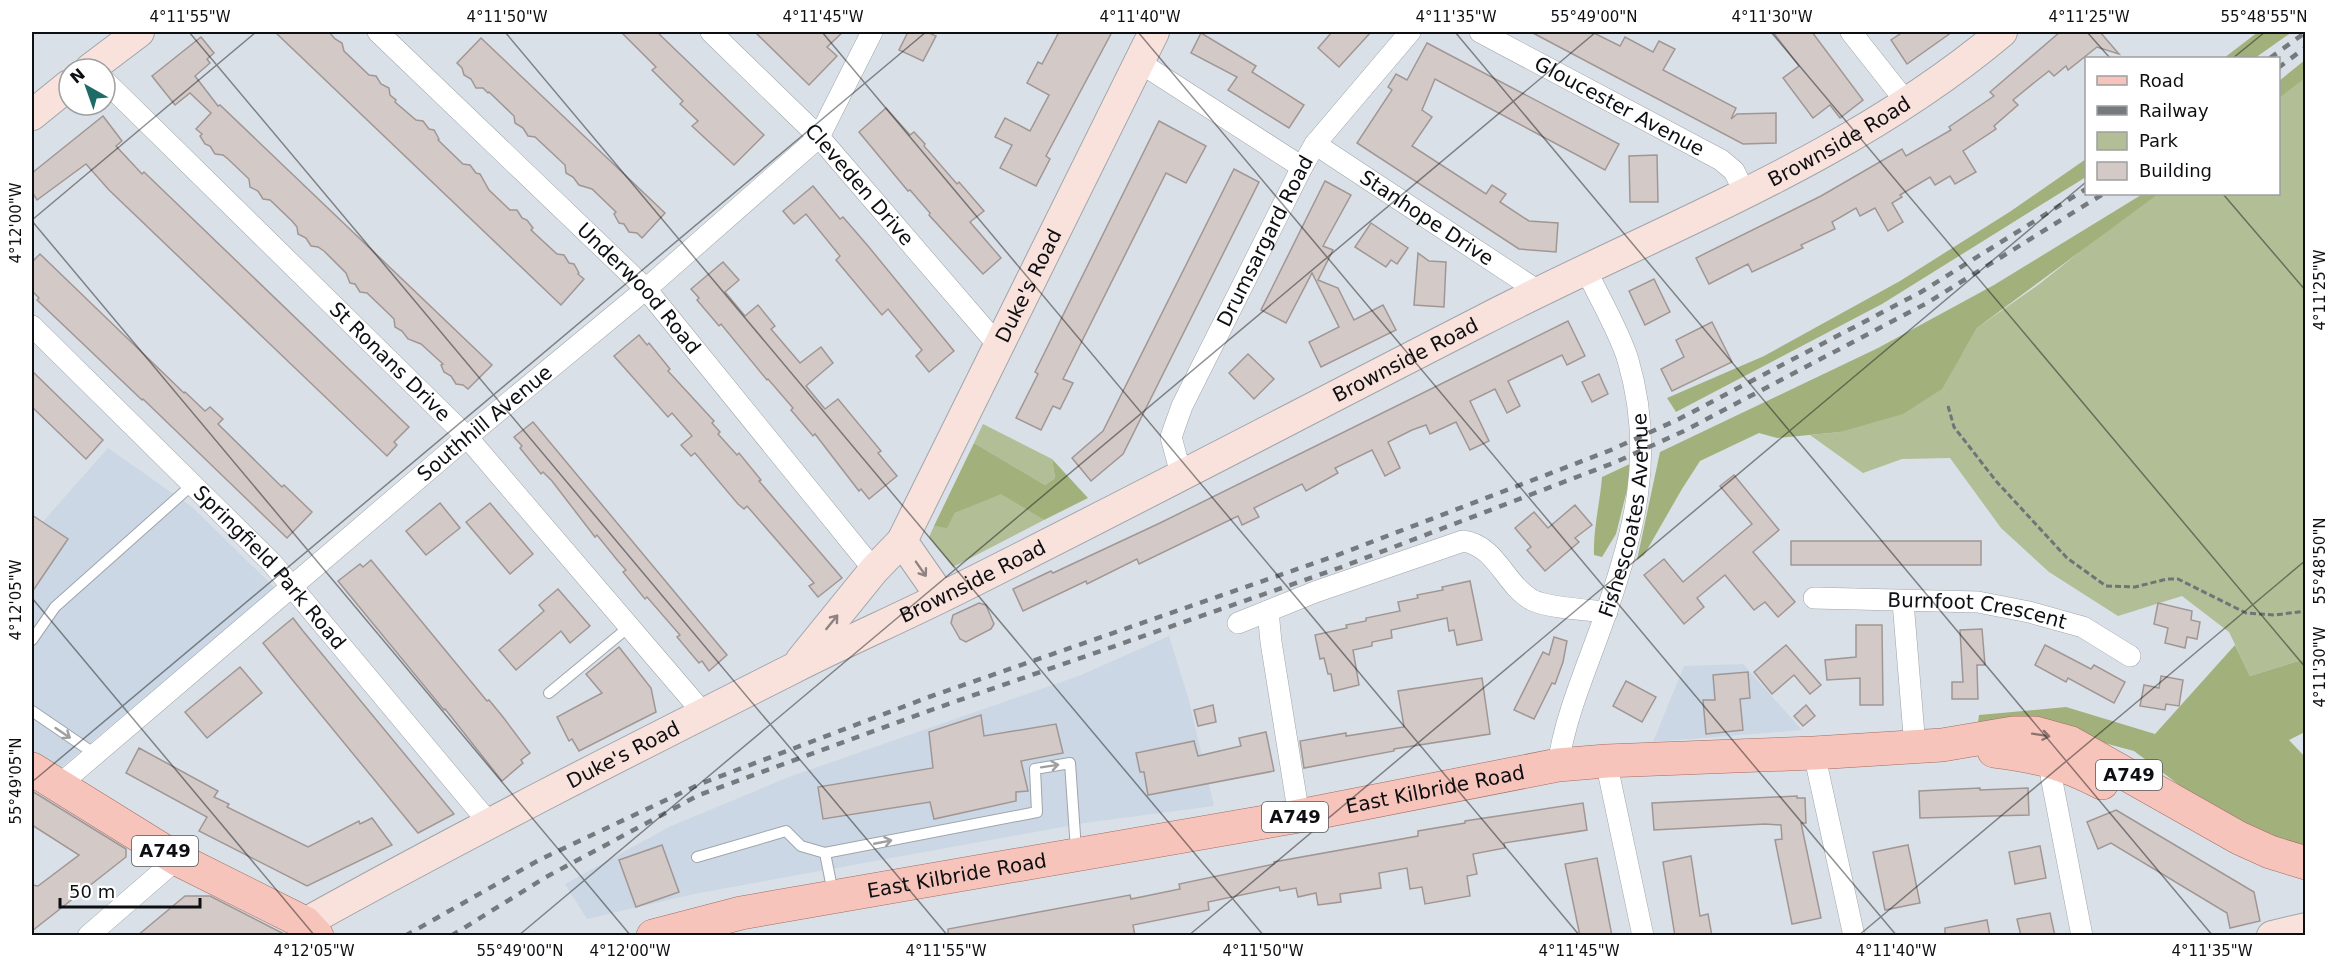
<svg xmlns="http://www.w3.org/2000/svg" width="2337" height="967" font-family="'DejaVu Sans',sans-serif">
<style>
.built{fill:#cbd7e4}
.green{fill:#b2be96}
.forest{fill:#a2b17c}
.building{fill:#d3c9c7;stroke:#a09795;stroke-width:1.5}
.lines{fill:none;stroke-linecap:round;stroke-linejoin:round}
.lane-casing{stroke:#9fa5ab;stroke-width:12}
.street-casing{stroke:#9fa5ab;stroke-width:22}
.secondary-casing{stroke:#9fa5ab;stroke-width:32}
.primary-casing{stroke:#a16b61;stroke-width:34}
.path{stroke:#707479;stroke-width:3;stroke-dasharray:6 3;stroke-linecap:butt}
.lane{stroke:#fff;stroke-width:10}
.street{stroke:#fff;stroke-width:21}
.secondary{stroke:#fae2dc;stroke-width:30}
.primary{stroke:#f6c4ba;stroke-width:33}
.rail{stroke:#767a7f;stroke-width:4.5;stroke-dasharray:8 8;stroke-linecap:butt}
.oneway{stroke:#8f8381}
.oneway2{stroke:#9e9fa0}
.oneway3{stroke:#8d736e}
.ticks{fill:none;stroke:#0d0f12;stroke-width:1.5;stroke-opacity:0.45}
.labels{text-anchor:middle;stroke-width:4.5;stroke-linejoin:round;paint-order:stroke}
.shield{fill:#fff;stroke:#565759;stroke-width:1.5}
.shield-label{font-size:18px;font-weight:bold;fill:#0d0f12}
.street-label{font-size:20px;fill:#0d0f12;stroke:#fff}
.neatline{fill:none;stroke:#0d0f12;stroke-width:2}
.ticks-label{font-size:15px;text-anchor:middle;fill:#0d0f12}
</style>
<rect width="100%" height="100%" fill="#dae0e7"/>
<g class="built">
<path d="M108 448 192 507 275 588 58 770 32 752V534Z"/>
<path d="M1169 636 1188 697 1214 806 1084 823 694 894 587 919 565 884 669 827 789 777 1081 675Z"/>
<path d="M1743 664 1802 730 1653 742 1684 666Z"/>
</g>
<g class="green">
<path d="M2305 75V659L2250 676 2229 632 2182 596 2118 616 2049 572 2001 528 1950 458 1902 459 1863 473 1810 435 1840 432 1962 354 1977 328 2038 285 2153 194H2278L2279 96Z"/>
<path d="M983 424 1052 459 1055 478 1045 485 974 443Z"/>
<path d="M1001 493 1044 520 953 567 929 537 934 526 947 527 955 513Z"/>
</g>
<g class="forest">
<path d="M2258 32H2292L2255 58H2224Z"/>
<path d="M2305 60V78L2279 98V81Z"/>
<path d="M2086 159V177L1882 304 1676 412 1667 398 1764 356 1900 281 2011 211Z"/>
<path d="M2147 194H2158L1977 328 1942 389 1903 414 1840 432 1777 438 1759 433 1700 461 1682 489 1644 555 1637 560 1660 452 1878 348 1994 285 2141 195Z"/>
<path d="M974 443 1045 485 1055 478 1052 459 1088 498 1044 520 1001 494 955 513 947 528 934 526Z"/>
<path d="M1634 462 1616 534 1602 557 1594 555C1593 529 1600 503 1602 477Z"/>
<path d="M2235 645 2250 676 2305 659V732L2289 740 2305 757V849L2227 821 2134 751 2093 740 1978 723 1979 715 2066 707 2155 734Z"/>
</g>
<g class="building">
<path d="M275 32H329L335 39 342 43 344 51 369 75 376 76 381 84 389 88 390 95 396 100 395 102 416 120 423 121 429 129 434 130 439 139 438 140 463 164 470 165 476 173 480 174 489 190 510 210H517L522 218 527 220 533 228 531 230 557 254 564 255 569 263 574 264 579 273 578 274 584 279 561 305Z"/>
<path d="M621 32H657L764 135 734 165 692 126 698 121 680 104 683 101 652 70 656 67Z"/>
<path d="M755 32H843L827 47 837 56 809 85Z"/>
<path d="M908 32H927L936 36 923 61 899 50Z"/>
<path d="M1059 32H1112L1046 156 1050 159 1036 186 1000 168 1012 145 995 137 1005 118 1030 131 1049 95 1027 83 1038 62 1042 64Z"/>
<path d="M1332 32H1371L1339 67 1318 48Z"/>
<path d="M1531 32H1592L1620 46 1625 37 1653 52 1659 41 1675 49 1663 70 1736 108 1731 119 1737 114 1776 113V143L1743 144Z"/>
<path d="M1773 32H1812L1863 100 1840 118 1830 105 1813 118 1783 78 1799 66Z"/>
<path d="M1903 32H1952L1907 64 1891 40Z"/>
<path d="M2060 32H2100L2119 54 2097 47 2068 70 2066 66 2054 76 2049 71 2035 82 2013 100 2018 105 1994 126 1996 129 1963 151 1976 172 1955 184 1950 176 1935 185 1930 177 1900 195 1902 197 1892 203 1903 222 1888 231 1875 208 1860 216 1856 208 1832 222 1835 229 1801 245 1803 248 1752 272 1748 264 1709 284 1696 258 1821 196 1902 149 1906 156 1951 130 1949 127 1994 96 1990 92Z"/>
<path d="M1201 33 1256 66 1252 72 1304 105 1289 128 1228 90 1237 77 1191 53Z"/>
<path d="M201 37 214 53 207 59 210 63 195 76 218 106 220 105 492 365 468 389 463 385 456 384 451 376 444 372 441 365 443 364 421 344 408 339 402 331 395 327 394 319 389 314 367 293 360 292 355 284 350 283 346 273 324 251 318 247 311 246 306 238 298 234 297 227 292 221 270 200 263 199 258 191 250 187 249 179 228 159 223 155 215 154 210 146 205 144 200 136 202 134 196 129 211 113 190 93 175 105 152 76Z"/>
<path d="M481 38 665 213 642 238 637 233 629 232 624 224 619 223 614 214 616 212 592 189 579 185 573 177 566 173 565 165 535 137 528 136 523 128 515 123 514 116 489 92 488 93 483 88H476L471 79 464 75 462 68 457 63Z"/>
<path d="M1427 43 1619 144 1605 170 1435 79 1422 110 1432 117 1412 146 1486 194 1492 185 1506 194 1500 202 1529 221 1558 223 1556 252 1519 249 1357 143 1392 90 1388 87 1396 74 1407 80Z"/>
<path d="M886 108 910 135 914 132 925 144 924 146 957 184 959 182 984 211 970 222 1001 258 983 274 929 215 930 213 910 190 908 191 859 132Z"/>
<path d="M103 116 122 141 116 146 142 174 144 172 409 427 394 442 397 445 387 456 109 190 86 164 37 200 32 192V173Z"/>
<path d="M1159 121 1206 146 1186 183 1166 173 1063 379 1073 383 1060 409 1053 406 1041 430 1016 418 1038 374 1035 372Z"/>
<path d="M1657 155 1658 202H1630L1629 156Z"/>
<path d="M1234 169 1259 182 1123 454 1091 481 1072 458 1103 431Z"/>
<path d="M1325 181 1351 195 1323 246 1333 250 1318 280 1338 288 1354 320 1383 305 1396 330 1321 367 1309 342 1339 327 1312 273 1286 323 1261 310Z"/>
<path d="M813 186 840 219 843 217 868 246 954 351 929 372 916 356 922 350 888 309 882 315 836 260 840 256 806 214 794 224 783 211Z"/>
<path d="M1371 223 1408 248 1397 264 1391 260 1386 267 1355 247Z"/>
<path d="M1418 253 1429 261 1446 262 1444 307 1414 305Z"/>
<path d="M40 254 184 393 185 392 205 411 210 407 223 419 218 424 282 487 284 485 312 512 287 538 143 399 142 400 37 300 39 298 32 291V262Z"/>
<path d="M723 262 739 280 725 292 745 316 758 305 775 326 771 329 800 363 821 347 833 363 806 386 825 409 838 399 881 451 878 453 897 476 869 499 861 489 859 491 815 434 813 436 791 410 793 408 768 379 767 380 721 324 719 326 697 300 699 298 691 289Z"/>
<path d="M1654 279 1670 312 1645 325 1629 291Z"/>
<path d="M1568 321 1585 356 1567 365 1562 355 1508 381 1520 406 1507 413 1495 389 1470 401 1489 441 1470 450 1456 422 1430 434 1426 425 1412 430 1388 442 1400 468 1385 476 1372 450 1335 468 1338 473 1306 491 1302 484 1254 508 1259 517 1242 525 1238 516 1139 564 1137 559 1087 584 1086 581 1023 611 1013 589 1051 571 1053 573 1160 523Z"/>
<path d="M1712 322 1732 362 1672 391 1661 369 1684 357 1676 340Z"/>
<path d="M639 335 647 345 649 343 670 369 668 371 714 421 712 423 720 432 718 434 737 455 739 453 761 480 759 481 842 578 818 597 809 586 814 583 747 506 744 509 738 504 695 453 691 456 681 445 692 436 672 413 668 417 614 356Z"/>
<path d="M1248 354 1274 379 1254 399 1229 373Z"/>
<path d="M32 371 103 440 86 459 32 407Z"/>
<path d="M1599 374 1608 394 1592 402 1582 382Z"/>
<path d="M533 422 727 655 709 671 702 661 699 663 677 637 680 635 647 597 645 599 623 572 626 570 618 561 597 535 595 537 552 481 543 472 541 474 520 448 522 446 514 437Z"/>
<path d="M1734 475 1779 530 1753 552 1795 602 1778 617 1765 602 1754 610 1725 575 1697 598 1704 607 1684 624 1644 575 1664 559 1683 582 1752 524 1720 486Z"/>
<path d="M440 503 460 528 426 555 406 531Z"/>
<path d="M490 503 533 554 510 574 466 522Z"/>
<path d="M1575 505 1592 525 1575 538 1579 542 1545 571 1527 550 1531 547 1515 528 1534 512 1548 528Z"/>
<path d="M32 515 68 539 32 592Z"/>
<rect x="1791" y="541" width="190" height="24"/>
<path d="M371 560 487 701 489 700 503 717 530 753 521 760 523 763 502 781 445 709 444 710 338 581 360 564 363 567Z"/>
<path d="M1470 581 1482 640 1457 645 1454 630 1449 631 1447 618 1391 630 1392 638 1372 642V646L1353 650 1359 685 1334 691 1331 674H1328L1324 658 1320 659 1315 635 1347 628 1346 625 1366 621V618L1400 611 1398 602 1418 598 1417 595 1443 590 1442 587Z"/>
<path d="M558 589 590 626 570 643 561 631 516 670 499 650 544 611 539 605Z"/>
<path d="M979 603 986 605 994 624 991 629 966 642 960 639 951 623 953 615Z"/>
<path d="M2158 603 2192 611 2191 620 2200 622 2197 639 2187 637 2185 648 2165 643 2168 628 2154 624Z"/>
<path d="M293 618 303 631 454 814 418 833 295 683 263 643Z"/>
<path d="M1856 625H1882L1883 705H1860V678L1827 680 1825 660 1856 657Z"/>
<path d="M1982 629 1985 665H1977L1978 699H1952V682H1963L1960 630Z"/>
<path d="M1554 637 1567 641 1563 662 1555 684 1552 683 1534 719 1514 710 1543 652 1549 655Z"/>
<path d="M1786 645 1821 685 1810 694 1794 675 1772 694 1754 672Z"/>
<path d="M2045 645 2091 669 2094 665 2125 682 2114 703 2068 678 2066 682 2035 665Z"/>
<path d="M619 647 651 688 656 712 579 751 572 739 569 741 557 717 602 693 586 674Z"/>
<path d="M240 667 262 693 207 738 185 712Z"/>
<path d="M1748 672 1750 698 1740 699 1743 730 1706 734 1703 700H1715L1713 675Z"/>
<path d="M2161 676 2183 680 2179 706 2166 704 2165 710 2140 706 2144 685 2159 688Z"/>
<path d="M1482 678 1490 734 1394 749V751L1304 768 1300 741 1346 733V736L1404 727 1398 691Z"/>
<path d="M1626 681 1656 697 1642 722 1613 706Z"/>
<path d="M1213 705 1216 722 1198 726 1194 710Z"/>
<path d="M1806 705 1815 716 1803 726 1794 716Z"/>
<path d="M981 715 984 736 1056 724 1063 753 1021 761 1028 791 1016 792V801L934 819 930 802 823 819 818 787 933 768 929 732Z"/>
<path d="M1266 732 1274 771 1148 795 1144 772H1140L1136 753 1194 741 1198 756 1241 746 1239 738Z"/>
<path d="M139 748 218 791 214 797 229 804 227 807 308 847 359 821 360 824 372 818 392 845 307 886 199 831 207 817 126 773Z"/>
<path d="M1980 788V790L2028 788 2029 815 1920 818 1919 791Z"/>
<path d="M32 791 126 849V857L32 931V885L38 886 79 855 32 825Z"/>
<path d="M1797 796V798H1805L1806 823H1801L1821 918 1792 924 1775 840 1782 839 1781 825 1765 824 1654 830 1652 803Z"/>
<path d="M1583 803 1587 830 1504 843 1505 848 1473 854 1477 874 1467 876 1470 896 1425 904 1422 887 1410 889 1407 868 1379 873 1381 888 1340 894 1341 902 1318 905 1316 893 1298 897 1296 888 1280 891 1279 887 1208 902 1209 910 1133 925 1135 936H948V929L1130 895 1131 899 1180 889 1179 884 1274 864V862L1418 836V831L1465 823V821Z"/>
<path d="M2116 810 2254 892 2260 921 2230 928 2227 913 2111 843 2098 849 2087 822Z"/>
<path d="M662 845 679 892 636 907 619 860Z"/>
<path d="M1908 845 1920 903 1885 910 1873 852Z"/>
<path d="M2040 846 2046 878 2015 884 2009 852Z"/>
<path d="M1691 856 1700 916 1708 914 1712 936H1675L1663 862Z"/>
<path d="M1597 858 1612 936H1580L1565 864Z"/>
<path d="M185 896H210L288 936H137Z"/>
<path d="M2050 913 2055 936H2021L2017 919Z"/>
<path d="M1987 920 1990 936H1945V928Z"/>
</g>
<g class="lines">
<defs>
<g id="lane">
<path d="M32 640 55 607 192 485"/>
<path d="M549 693 630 626"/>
<path d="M32 711 95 754"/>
<path d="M825 853 1037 812 1035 769 1070 763 1076 850"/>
<path d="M697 857 786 831 801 846 825 853 833 893"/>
</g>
<g id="street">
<path id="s1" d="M378 32 646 289 874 570"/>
<path id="s2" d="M711 32 819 137 998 345"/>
<path id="s3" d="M1480 32 1721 160 1734 171 1745 193"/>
<path d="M1851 32 1907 103"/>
<path d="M1139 62 1302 167"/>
<path id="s4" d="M105 81 467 437 704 714"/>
<path id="s5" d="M1315 144 1538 291"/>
<path id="s6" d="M32 326 272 563 490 824"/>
<path id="s7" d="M1181 474 1171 437 1182 406 1302 167 1315 144 1410 32"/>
<path id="s8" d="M1814 598 1978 602 2029 612 2083 627 2130 656"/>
<path d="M1903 602 1915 747"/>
<path d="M1268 611 1271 642 1299 816"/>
<path d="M1238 623 1315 592 1463 541C1497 546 1504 584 1532 600 1548 608 1588 610 1607 612"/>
<path d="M1814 753 1854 936"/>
<path d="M1606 761 1643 936"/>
<path id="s9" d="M1558 765C1565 717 1585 672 1601 627 1634 536 1656 455 1628 360 1620 333 1599 297 1586 270"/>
<path d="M2051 776 2082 936"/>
<path id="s10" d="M58 786 467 437 646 289 819 137 872 32"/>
<path d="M88 936 177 859"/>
</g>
<g id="secondary">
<path d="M90 69 139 32"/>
<path d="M32 115 69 85"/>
<path d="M902 541 941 597"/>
<path id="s11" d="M801 660 874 570 902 541 1154 32"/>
<path id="s12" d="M305 923C465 834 629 751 792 669 841 644 891 622 940 598 1121 508 1301 413 1481 321 1657 230 1849 161 2002 32"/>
<path d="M2272 936 2306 928"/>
</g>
<g id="primary">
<path d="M1994 751C2037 756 2063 763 2102 783"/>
<path d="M32 769 177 859 305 923 317 936"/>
<path id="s13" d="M653 936 741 913 1299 816 1558 765 1606 761 1814 753 1942 745 2013 733H2035L2071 743 2239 838 2270 852 2306 863"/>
</g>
</defs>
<use href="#lane" class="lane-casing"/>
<use href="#street" class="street-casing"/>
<use href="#secondary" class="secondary-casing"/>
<use href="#primary" class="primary-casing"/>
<path class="path" d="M1948 406 1954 427 1996 481 2067 558 2106 586 2135 587 2167 579H2178L2246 613 2275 615 2306 611"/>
<use href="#lane" class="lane"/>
<use href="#street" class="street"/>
<use href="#secondary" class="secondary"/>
<use href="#primary" class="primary"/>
<g class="rail">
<path d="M2270 58 2306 32"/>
<path d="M2278 68 2306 47"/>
<path d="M405 936 539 860 700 784 929 697 1335 556 1611 450 1679 419 1921 292 2086 189"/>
<path d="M451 936 546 877 699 795 934 709 1339 568 1616 462 1684 431 1927 303 2103 194"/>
</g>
</g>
<defs><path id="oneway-shaft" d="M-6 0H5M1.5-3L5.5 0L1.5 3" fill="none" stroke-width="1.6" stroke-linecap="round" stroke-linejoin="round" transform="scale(1.5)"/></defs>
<g class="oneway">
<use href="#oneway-shaft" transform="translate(921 569) rotate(55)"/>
<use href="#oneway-shaft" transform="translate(832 622) rotate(-51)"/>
</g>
<g class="oneway2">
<use href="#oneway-shaft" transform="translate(63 733) rotate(34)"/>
<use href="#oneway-shaft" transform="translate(1050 766) rotate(-9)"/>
<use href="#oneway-shaft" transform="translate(883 842) rotate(-11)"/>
</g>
<use class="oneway3" href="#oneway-shaft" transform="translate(2041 735) rotate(9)"/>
<path class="ticks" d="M189 32 948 936M505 32 1264 936M822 32 1580 936M1138 32 1897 936M1455 32 2213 936M1771 32 2306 668M2087 32 2110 58M2233 58 2265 32M2223 194 2306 291M32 220 256 32M32 221 631 936M32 598 315 936M32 782 926 32M518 936 1596 32M1188 936 2086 182M1858 936 2306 560"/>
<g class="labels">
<g class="shield">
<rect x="2096" y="760" width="66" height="30" rx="4.5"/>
<rect x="1262" y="802" width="66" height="30" rx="4.5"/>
<rect x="132" y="836" width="66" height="30" rx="4.5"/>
</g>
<g class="shield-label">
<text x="2129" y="781">A749</text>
<text x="1295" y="823">A749</text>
<text x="165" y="857">A749</text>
</g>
<g class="street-label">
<text dy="7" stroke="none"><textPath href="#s3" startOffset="158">Gloucester Avenue</textPath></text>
<text dy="7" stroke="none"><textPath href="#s12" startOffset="1722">Brownside Road</textPath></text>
<text dy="7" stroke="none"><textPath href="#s2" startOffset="213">Cleveden Drive</textPath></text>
<text dy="7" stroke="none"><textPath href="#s5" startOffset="134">Stanhope Drive</textPath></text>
<text dy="7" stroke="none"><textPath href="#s7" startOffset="256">Drumsargard Road</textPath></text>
<text dy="7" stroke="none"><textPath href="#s11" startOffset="441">Duke's Road</textPath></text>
<text dy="7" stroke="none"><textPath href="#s1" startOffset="366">Underwood Road</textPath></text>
<text dy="7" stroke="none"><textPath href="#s12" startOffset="1236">Brownside Road</textPath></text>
<text dy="7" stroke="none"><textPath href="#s4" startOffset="400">St Ronans Drive</textPath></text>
<text dy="7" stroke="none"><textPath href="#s10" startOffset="560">Southhill Avenue</textPath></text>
<text dy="7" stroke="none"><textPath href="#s9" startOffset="260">Fishescoates Avenue</textPath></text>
<text dy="7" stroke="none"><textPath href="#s6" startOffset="339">Springfield Park Road</textPath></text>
<text dy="7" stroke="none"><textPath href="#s12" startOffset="750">Brownside Road</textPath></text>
<text dy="7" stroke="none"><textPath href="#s8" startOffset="164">Burnfoot Crescent</textPath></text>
<text dy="7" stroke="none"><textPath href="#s12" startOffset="360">Duke's Road</textPath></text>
<text dy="7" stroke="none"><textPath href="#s13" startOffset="796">East Kilbride Road</textPath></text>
<text dy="7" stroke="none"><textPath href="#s13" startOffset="310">East Kilbride Road</textPath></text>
</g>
</g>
<rect width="2337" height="967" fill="none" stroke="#ffffff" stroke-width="66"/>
<rect x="2085" y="57" width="195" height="138" fill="#ffffff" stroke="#9e9fa0" stroke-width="1.5"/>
<rect x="2097" y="76" width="30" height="9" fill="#f6c4ba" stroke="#9e9fa0" stroke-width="1.5"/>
<text x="2139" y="87" font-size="18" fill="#0d0f12">Road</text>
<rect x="2097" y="106" width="30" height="9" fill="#767a7f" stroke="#9e9fa0" stroke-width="1.5"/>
<text x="2139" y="117" font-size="18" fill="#0d0f12">Railway</text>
<rect x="2097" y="132" width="30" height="18" fill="#b2be96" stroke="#9e9fa0" stroke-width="1.5"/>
<text x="2139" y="147" font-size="18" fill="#0d0f12">Park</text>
<rect x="2097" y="162" width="30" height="18" fill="#d3c9c7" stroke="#9e9fa0" stroke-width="1.5"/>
<text x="2139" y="177" font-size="18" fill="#0d0f12">Building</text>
<g transform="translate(87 87) rotate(320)"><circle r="28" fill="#ffffff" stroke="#9e9fa0" stroke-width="1.5"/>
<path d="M0-4.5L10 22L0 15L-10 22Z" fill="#1e6a66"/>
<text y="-9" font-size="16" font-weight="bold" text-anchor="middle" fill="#0d0f12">N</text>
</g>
<path d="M60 898v9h140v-9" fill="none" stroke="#0d0f12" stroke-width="3"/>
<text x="69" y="898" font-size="18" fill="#0d0f12" stroke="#ffffff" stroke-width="4.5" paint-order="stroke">50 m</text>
<rect x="33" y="33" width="2271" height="901" class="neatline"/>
<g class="ticks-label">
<text x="190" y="22">4°11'55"W</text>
<text x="507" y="22">4°11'50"W</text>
<text x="823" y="22">4°11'45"W</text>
<text x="1140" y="22">4°11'40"W</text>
<text x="1456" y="22">4°11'35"W</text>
<text x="1594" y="22">55°49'00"N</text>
<text x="1772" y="22">4°11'30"W</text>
<text x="2089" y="22">4°11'25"W</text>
<text x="2264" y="22">55°48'55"N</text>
<text transform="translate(16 223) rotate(-90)" y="5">4°12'00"W</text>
<text transform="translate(2320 290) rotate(-90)" y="5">4°11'25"W</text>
<text transform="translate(2320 561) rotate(-90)" y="5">55°48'50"N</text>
<text transform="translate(16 600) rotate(-90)" y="5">4°12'05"W</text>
<text transform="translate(2320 667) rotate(-90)" y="5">4°11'30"W</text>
<text transform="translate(16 781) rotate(-90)" y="5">55°49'05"N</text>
<text x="314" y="956">4°12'05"W</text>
<text x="520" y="956">55°49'00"N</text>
<text x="630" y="956">4°12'00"W</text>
<text x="946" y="956">4°11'55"W</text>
<text x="1263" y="956">4°11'50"W</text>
<text x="1579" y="956">4°11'45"W</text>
<text x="1896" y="956">4°11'40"W</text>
<text x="2212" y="956">4°11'35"W</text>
</g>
</svg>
